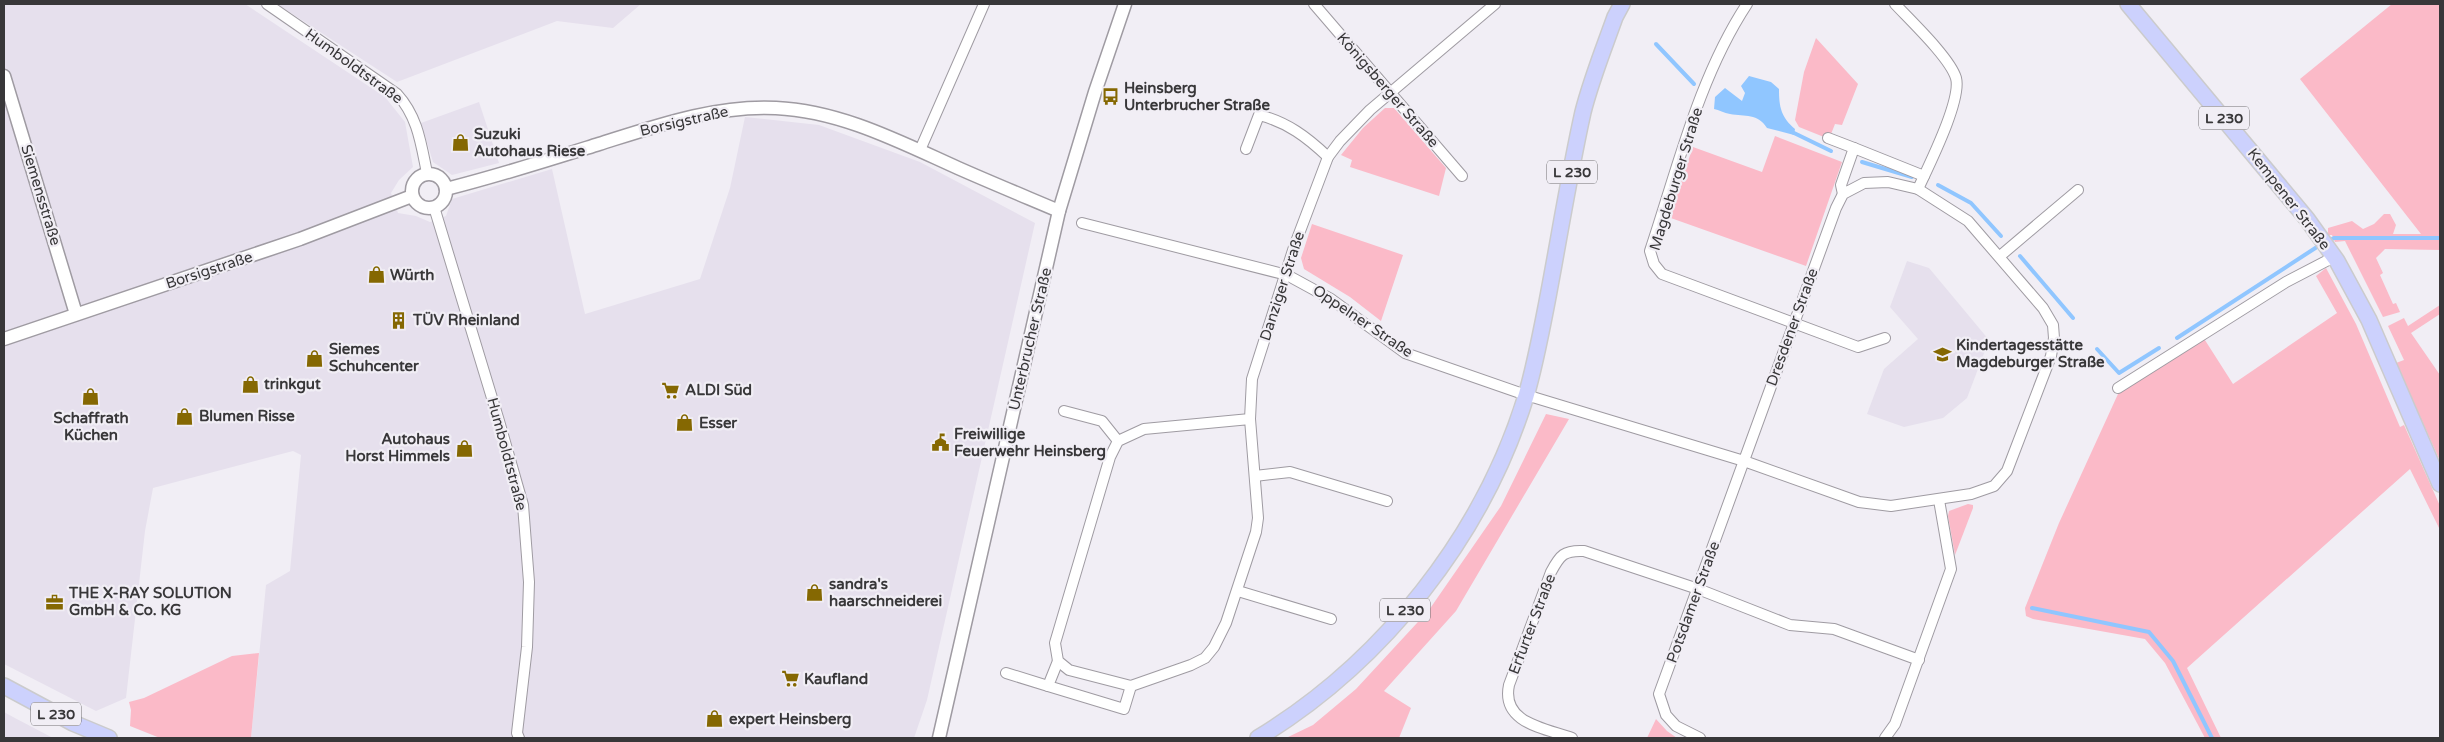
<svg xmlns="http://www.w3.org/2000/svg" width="2444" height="742" font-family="'Varela Round',sans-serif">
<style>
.built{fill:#e6e0ed}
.green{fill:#fbbac8}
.water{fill:#90c6ff}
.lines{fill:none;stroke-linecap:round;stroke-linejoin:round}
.stream{stroke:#90c6ff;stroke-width:4}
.minor-casing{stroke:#9f9ba2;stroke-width:12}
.tertiary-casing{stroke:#9f9ba2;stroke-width:15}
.primary-casing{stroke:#cbcbcc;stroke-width:18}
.minor{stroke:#fff;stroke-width:10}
.tertiary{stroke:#fff;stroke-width:12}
.primary{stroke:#ccd1fd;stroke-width:15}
.labels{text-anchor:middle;stroke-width:4.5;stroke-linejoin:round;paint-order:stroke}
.shield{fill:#f1eef5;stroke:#706e71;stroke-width:1}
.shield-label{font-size:14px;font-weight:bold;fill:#383739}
.street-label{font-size:15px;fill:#383739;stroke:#f1eef5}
.poi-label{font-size:15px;font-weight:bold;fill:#383739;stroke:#f1eef5;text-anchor:start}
</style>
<rect width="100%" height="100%" fill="#f1eef5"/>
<g class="built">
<path d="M4 4H245L385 97 405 122 413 167 399 180 391 193 398 213 416 216 430 222 446 216 452 199 552 169 585 314 700 279 730 188 745 117 819 125 920 162 1035 223 927 700 914 738H251L266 585 290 571 301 455 293 451 153 488 145 531 126 698 96 711 4 664Z"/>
<path d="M277 4H641L613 28 557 21 397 82Z"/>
<path d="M479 102 499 163 452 175 433 162 421 123Z"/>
<path d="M1907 261 1929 268 1989 340 1967 398 1943 418 1904 427 1867 414 1884 369 1918 339 1890 307Z"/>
<path d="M4 712 13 717 53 738H4Z"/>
</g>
<g class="green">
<path d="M2392 4H2440V250L2385 249 2376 258 2383 273 2380 275 2393 304 2396 303 2400 312 2383 317 2345 241 2335 242 2332 235H2328V228L2352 221 2363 229 2374 224 2384 214H2390L2396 225 2393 234H2421L2300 79Z"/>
<path d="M1816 38 1858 84 1842 125 1835 124 1829 139 1799 127 1795 120 1804 72Z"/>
<path d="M1385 108H1394L1446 168 1439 196 1350 167 1352 160 1341 155 1363 128Z"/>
<path d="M1775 136 1842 162 1806 266 1668 217 1693 147 1762 172Z"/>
<path d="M1312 224 1403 255 1381 321 1350 297 1304 269 1301 258Z"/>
<path d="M2326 268 2356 324 2400 427 2404 425 2440 506V530L2410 469 2187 668 2221 738H2205L2165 663 2145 639 2033 619 2026 616 2025 608 2059 523 2118 394 2133 382 2203 337 2233 384 2337 313 2316 276Z"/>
<path d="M2440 305V314L2411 333 2440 375V461L2396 363 2404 360 2388 326 2404 318 2408 326Z"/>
<path d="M1546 414 1569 419 1456 611 1384 691 1411 708 1399 738H1286L1313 725 1356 689 1429 610 1501 506Z"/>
<path d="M1968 504 1973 505V508L1955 555 1948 516 1949 511Z"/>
<path d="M259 653 251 738H160L130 726 131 710 129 702 144 698 232 656Z"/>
<path d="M1656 719 1667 731 1677 738H1647Z"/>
</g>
<path class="water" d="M1749 76 1771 82 1779 89C1779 107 1781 117 1795 129L1794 135 1767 128C1758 113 1745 117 1730 114 1724 113 1719 110 1714 109L1715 97 1725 88 1742 101 1745 93 1741 86Z"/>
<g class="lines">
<g class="stream">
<path d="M1656 44 1694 84"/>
<path d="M1792 132 1831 151"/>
<path d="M1862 162 1912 177"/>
<path d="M1938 185 1971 203 2001 236"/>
<path d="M2326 242 2334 238H2440"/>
<path d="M2020 256 2073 318"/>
<path d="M2177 338 2320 245"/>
<path d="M2097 349 2119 373 2159 348"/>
<path d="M2032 608 2149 632 2173 661 2212 738"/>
</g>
<defs>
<g id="minor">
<path d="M267 4 397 94C418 117 421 144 427 173"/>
<path d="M1314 4 1462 176"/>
<path d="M1747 4C1699 77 1678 167 1650 251L1654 264 1662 274 1858 347 1885 338"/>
<path d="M1895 4C1911 21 1950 58 1956 78 1962 100 1928 167 1918 189"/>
<path d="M1828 138 1854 148"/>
<path d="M1246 149 1259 115C1287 122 1307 137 1328 157"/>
<path d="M920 150 984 4"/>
<path d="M1843 194 1841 185 1854 148 1924 176"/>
<path d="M434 207 499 421 523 505 529 582 527 647 517 733 519 738"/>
<path d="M1082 223 1287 275 1331 299 1405 353 1526 395 1744 461 1859 502 1891 506 1971 494 1994 486 2007 471 2051 356 2054 338 2053 325 2043 308 1968 221 1918 189 1888 182 1864 183 1843 194 1836 208 1659 694 1666 715 1676 726 1700 738"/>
<path d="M2000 256 2078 190"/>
<path d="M2118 388 2286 282 2334 257"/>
<path d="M1064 411 1102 421 1118 441"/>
<path d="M1250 419 1144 429 1118 441 1110 457 1055 643 1058 661 1069 670 1131 686 1191 665 1205 658 1214 647 1226 623 1256 532 1258 518 1250 419 1252 379 1294 247 1328 157 1340 141 1370 110 1495 4"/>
<path d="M1255 476 1290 472 1387 501"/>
<path d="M1238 591 1331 619"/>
<path d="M1058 661 1048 686 1124 709 1131 686"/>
<path d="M1006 673 1048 686"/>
<path d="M1572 738C1544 728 1501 723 1509 685L1551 572C1560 555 1564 550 1584 551L1698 589 1790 625 1834 629 1919 660"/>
<path d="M1885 738 1895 724 1951 569 1939 500"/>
</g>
<g id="tertiary">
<path d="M4 76 76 314"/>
<circle cx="429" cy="191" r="17"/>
<path d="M446 189C498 176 548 160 599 144 656 126 715 105 776 108 841 111 900 142 958 168 992 183 1026 197 1059 211"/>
<path d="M4 339 300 239 412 196"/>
<path d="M939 738 1059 211 1095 92 1125 4"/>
</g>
<g id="primary">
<path d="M2128 4 2307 219 2337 261 2369 320 2440 484"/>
<path d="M4 686 73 723 109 738"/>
<path d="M1258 738C1383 662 1483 536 1526 396 1535 365 1541 333 1547 302 1559 239 1569 175 1583 112 1591 80 1604 48 1615 17L1622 4"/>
</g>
</defs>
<use href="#minor" class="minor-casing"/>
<use href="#tertiary" class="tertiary-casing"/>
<use href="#primary" class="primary-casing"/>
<use href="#minor" class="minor"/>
<use href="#tertiary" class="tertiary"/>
<use href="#primary" class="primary"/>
</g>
<defs>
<symbol id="bus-bare" viewBox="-9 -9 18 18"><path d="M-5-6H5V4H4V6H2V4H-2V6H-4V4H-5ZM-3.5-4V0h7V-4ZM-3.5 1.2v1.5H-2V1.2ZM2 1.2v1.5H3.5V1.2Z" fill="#856802" stroke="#f1eef5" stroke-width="2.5" paint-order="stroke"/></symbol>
<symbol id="shop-bare" viewBox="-9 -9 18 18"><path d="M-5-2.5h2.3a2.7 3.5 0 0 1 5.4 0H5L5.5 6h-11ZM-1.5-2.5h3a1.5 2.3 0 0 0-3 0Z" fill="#856802" stroke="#f1eef5" stroke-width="2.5" paint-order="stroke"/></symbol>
<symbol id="building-bare" viewBox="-9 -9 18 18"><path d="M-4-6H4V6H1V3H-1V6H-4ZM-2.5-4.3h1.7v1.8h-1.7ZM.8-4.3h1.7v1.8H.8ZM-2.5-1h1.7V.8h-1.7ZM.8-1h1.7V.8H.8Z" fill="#856802" stroke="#f1eef5" stroke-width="2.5" paint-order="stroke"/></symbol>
<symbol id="school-bare" viewBox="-9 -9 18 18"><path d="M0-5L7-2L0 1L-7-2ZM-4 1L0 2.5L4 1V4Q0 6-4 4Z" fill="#856802" stroke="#f1eef5" stroke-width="2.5" paint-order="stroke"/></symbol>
<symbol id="supermarket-bare" viewBox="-9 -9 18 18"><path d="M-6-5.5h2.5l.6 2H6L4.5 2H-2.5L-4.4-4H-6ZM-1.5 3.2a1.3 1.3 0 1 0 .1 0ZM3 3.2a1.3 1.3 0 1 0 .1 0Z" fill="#856802" stroke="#f1eef5" stroke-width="2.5" paint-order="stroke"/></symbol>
<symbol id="civic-bare" viewBox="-9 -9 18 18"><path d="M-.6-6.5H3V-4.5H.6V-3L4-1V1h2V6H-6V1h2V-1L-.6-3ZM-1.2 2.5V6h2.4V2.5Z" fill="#856802" stroke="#f1eef5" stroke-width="2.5" paint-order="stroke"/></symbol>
<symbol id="office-bare" viewBox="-9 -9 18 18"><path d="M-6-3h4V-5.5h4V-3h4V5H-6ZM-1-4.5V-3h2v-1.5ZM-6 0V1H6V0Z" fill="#856802" stroke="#f1eef5" stroke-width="2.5" paint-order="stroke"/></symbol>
</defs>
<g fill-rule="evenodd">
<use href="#bus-bare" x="1098" y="84" width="25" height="25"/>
<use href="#shop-bare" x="448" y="130" width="25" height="25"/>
<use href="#shop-bare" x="364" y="262" width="25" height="25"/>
<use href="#building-bare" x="386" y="308" width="25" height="25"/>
<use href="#school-bare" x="1930" y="342" width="25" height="25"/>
<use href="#shop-bare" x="302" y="346" width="25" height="25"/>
<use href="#shop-bare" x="238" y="372" width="25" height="25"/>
<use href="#supermarket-bare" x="658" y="378" width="25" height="25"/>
<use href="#shop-bare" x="78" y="384" width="25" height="25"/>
<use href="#shop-bare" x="172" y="404" width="25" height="25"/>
<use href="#shop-bare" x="672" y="410" width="25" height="25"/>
<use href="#civic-bare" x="928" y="430" width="25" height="25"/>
<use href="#shop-bare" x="452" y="436" width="25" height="25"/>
<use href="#shop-bare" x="802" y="580" width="25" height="25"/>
<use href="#office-bare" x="42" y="590" width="25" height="25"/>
<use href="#supermarket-bare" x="778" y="666" width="25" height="25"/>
<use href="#shop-bare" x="702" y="706" width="25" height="25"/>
</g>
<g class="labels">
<g class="shield">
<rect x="2199" y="106.5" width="50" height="23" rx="4"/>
<rect x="1547" y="160.5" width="50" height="23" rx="4"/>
<rect x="1380" y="598.5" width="50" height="23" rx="4"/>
<rect x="31" y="702.5" width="50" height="23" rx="4"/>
</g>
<g class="shield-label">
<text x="2224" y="123">L 230</text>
<text x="1572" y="177">L 230</text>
<text x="1405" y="615">L 230</text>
<text x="56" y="719">L 230</text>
</g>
<g class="street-label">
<text transform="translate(354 66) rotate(36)" y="5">Humboldtstraße</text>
<text transform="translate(1388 90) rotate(49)" y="5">Königsberger Straße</text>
<text transform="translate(684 121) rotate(-13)" y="5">Borsigstraße</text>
<text transform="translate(1676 179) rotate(-73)" y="5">Magdeburger Straße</text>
<text transform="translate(41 195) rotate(73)" y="5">Siemensstraße</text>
<text transform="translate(2289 199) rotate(52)" y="5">Kempener Straße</text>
<text transform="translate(209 270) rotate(-18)" y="5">Borsigstraße</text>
<text transform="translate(1282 286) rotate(-72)" y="5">Danziger Straße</text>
<text transform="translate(1363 321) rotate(34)" y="5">Oppelner Straße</text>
<text transform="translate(1792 327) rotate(-70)" y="5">Dresdener Straße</text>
<text transform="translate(1030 339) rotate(-77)" y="5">Unterbrucher Straße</text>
<text transform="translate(507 454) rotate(75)" y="5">Humboldtstraße</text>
<text transform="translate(1693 602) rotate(-70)" y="5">Potsdamer Straße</text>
<text transform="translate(1532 624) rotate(-69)" y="5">Erfurter Straße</text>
</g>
<g class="poi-label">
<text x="1124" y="93">Heinsberg<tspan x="1124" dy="17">Unterbrucher Straße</tspan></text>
<text x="474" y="139">Suzuki<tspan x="474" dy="17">Autohaus Riese</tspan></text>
<text x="390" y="280">Würth</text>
<text x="413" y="325">TÜV Rheinland</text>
<text x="1956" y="350">Kindertagesstätte<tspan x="1956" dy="17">Magdeburger Straße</tspan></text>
<text x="329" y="354">Siemes<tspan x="329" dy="17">Schuhcenter</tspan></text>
<text x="264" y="389">trinkgut</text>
<text x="685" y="395">ALDI Süd</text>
<text x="199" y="421">Blumen Risse</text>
<text x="91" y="423" text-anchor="middle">Schaffrath<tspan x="91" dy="17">Küchen</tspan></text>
<text x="699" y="428">Esser</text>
<text x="954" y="439">Freiwillige<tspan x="954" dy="17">Feuerwehr Heinsberg</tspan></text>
<text x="450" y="444" text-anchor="end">Autohaus<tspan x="450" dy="17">Horst Himmels</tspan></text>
<text x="829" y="589">sandra's<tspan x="829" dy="17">haarschneiderei</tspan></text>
<text x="69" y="598">THE X-RAY SOLUTION<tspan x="69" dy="17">GmbH &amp; Co. KG</tspan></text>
<text x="804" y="684">Kaufland</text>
<text x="729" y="724">expert Heinsberg</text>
</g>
</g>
<rect width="2444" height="742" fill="none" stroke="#383739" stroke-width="10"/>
</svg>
